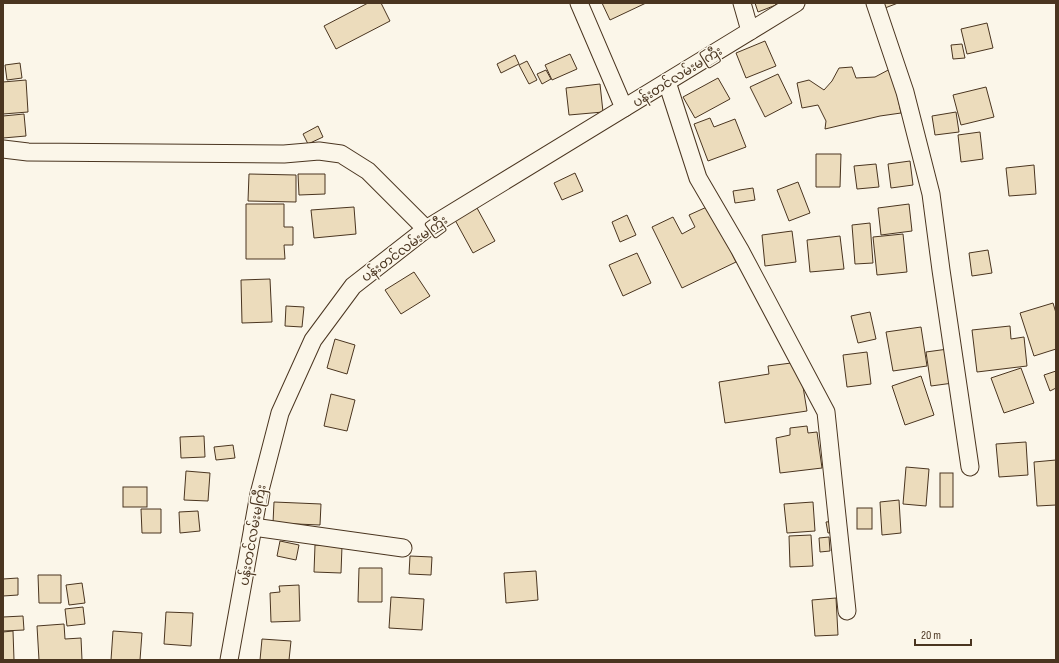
<svg xmlns="http://www.w3.org/2000/svg" width="1059" height="663" font-family="'Sofia Sans Condensed','Noto Sans Myanmar',sans-serif">
<style>
.building{fill:#ecdcbc;stroke:#4a3520}
.lines{fill:none;stroke-linecap:round;stroke-linejoin:round}
.minor-casing{stroke:#4a3520;stroke-width:19}
.minor{stroke:#fbf6e9;stroke-width:17}
.labels{text-anchor:middle;stroke-width:3;stroke-linejoin:round;paint-order:stroke}
.street-label{font-size:13px;fill:#4a3520;stroke:#fbf6e9}
</style>
<rect width="100%" height="100%" fill="#fbf6e9"/>
<g class="building">
<path d="M368 3H381L390 21 336 49 324 26Z"/>
<path d="M602 3H646L610 20Z"/>
<path d="M755 3H775L776 5 758 12Z"/>
<path d="M883 3H898L885 8Z"/>
<path d="M987 23 993 48 967 54 961 29Z"/>
<path d="M765 41 776 66 746 78 736 53Z"/>
<path d="M962 44 965 58 953 59 951 45Z"/>
<path d="M570 54 577 69 552 80 545 65Z"/>
<path d="M515 55 519 64 501 73 497 64Z"/>
<path d="M527 61 537 80 529 84 519 65Z"/>
<path d="M20 63 22 78 7 80 5 65Z"/>
<path d="M852 67 856 78 875 77 892 68 901 113 880 116 825 129 826 121 818 105 802 108 797 83 809 80 824 90 832 81 839 68Z"/>
<path d="M546 70 551 79 542 84 537 74Z"/>
<path d="M778 74 792 103 765 117 750 87Z"/>
<path d="M718 78 730 99 695 118 683 97Z"/>
<path d="M26 80 28 112 3 114V82Z"/>
<path d="M600 84 603 112 569 115 566 88Z"/>
<path d="M986 87 994 117 961 125 953 95Z"/>
<path d="M956 112 959 132 935 135 932 116Z"/>
<path d="M24 114 26 136 3 138V116Z"/>
<path d="M710 118 714 127 735 119 746 147 708 161 694 124Z"/>
<path d="M318 126 323 137 308 144 303 134Z"/>
<path d="M980 132 983 159 961 162 958 135Z"/>
<path d="M816 154H841L840 187H816Z"/>
<path d="M910 161 913 185 891 188 888 164Z"/>
<path d="M876 164 879 187 857 189 854 166Z"/>
<path d="M1034 165 1036 194 1009 196 1006 168Z"/>
<path d="M575 173 583 191 562 200 554 183Z"/>
<path d="M249 174 296 175V202L248 201Z"/>
<path d="M298 174H325V194L299 195Z"/>
<path d="M798 182 810 213 789 221 777 190Z"/>
<path d="M753 188 755 200 735 203 733 191Z"/>
<path d="M246 204H284V227H293V245H284L285 259H246Z"/>
<path d="M909 204 912 231 881 235 878 208Z"/>
<path d="M709 206 736 262 682 288 652 227 673 217 682 234 695 227 689 215Z"/>
<path d="M354 207 356 234 314 238 311 210Z"/>
<path d="M477 208 495 241 473 253 455 220Z"/>
<path d="M627 215 636 235 620 242 612 222Z"/>
<path d="M870 223 873 263 855 264 852 225Z"/>
<path d="M792 231 796 262 765 266 762 235Z"/>
<path d="M903 234 907 272 877 275 873 237Z"/>
<path d="M840 236 844 269 810 272 807 240Z"/>
<path d="M988 250 992 273 972 276 969 253Z"/>
<path d="M637 253 651 283 623 296 609 265Z"/>
<path d="M414 272 430 296 401 314 385 290Z"/>
<path d="M270 279 272 322 242 323 241 280Z"/>
<path d="M1053 303 1056 313V349L1034 356 1020 313Z"/>
<path d="M286 306 304 307 302 327 285 326Z"/>
<path d="M870 312 876 339 858 343 851 316Z"/>
<path d="M1010 326 1011 339 1024 337 1027 366 977 372 972 330Z"/>
<path d="M921 327 927 366 893 371 886 332Z"/>
<path d="M335 339 355 345 347 374 327 368Z"/>
<path d="M948 349 953 383 931 386 926 352Z"/>
<path d="M867 352 871 384 847 387 843 355Z"/>
<path d="M799 362 807 411 725 423 719 382 769 374 768 366Z"/>
<path d="M1021 368 1034 403 1004 413 991 378Z"/>
<path d="M1056 371V388L1050 391 1044 375Z"/>
<path d="M921 376 934 415 905 425 892 386Z"/>
<path d="M331 394 355 400 347 431 324 426Z"/>
<path d="M807 426 808 433 817 432 822 468 780 473 776 438 790 435V428Z"/>
<path d="M204 436 205 457 181 458 180 437Z"/>
<path d="M1026 442 1028 475 999 477 996 444Z"/>
<path d="M233 445 235 458 216 460 214 447Z"/>
<path d="M1056 460V505L1037 506 1034 462Z"/>
<path d="M906 467 929 469 926 506 903 504Z"/>
<path d="M186 471 210 473 208 501 184 500Z"/>
<rect x="940" y="473" width="13" height="34"/>
<rect x="123" y="487" width="24" height="20"/>
<path d="M899 500 901 533 882 535 880 502Z"/>
<path d="M274 502 321 504 320 525 273 523Z"/>
<path d="M813 502 815 531 787 533 784 504Z"/>
<rect x="857" y="508" width="15" height="21"/>
<path d="M141 509H161V533H142Z"/>
<path d="M198 511 200 531 180 533 179 512Z"/>
<path d="M836 521 837 532 828 533 826 522Z"/>
<path d="M811 535 813 566 790 567 789 536Z"/>
<path d="M829 537 830 551 820 552 819 538Z"/>
<path d="M280 541 299 545 296 560 277 556Z"/>
<path d="M315 545 342 546 341 573 314 572Z"/>
<path d="M410 556 432 557 431 575 409 574Z"/>
<path d="M359 568H382V602H358Z"/>
<path d="M536 571 538 600 506 603 504 573Z"/>
<path d="M38 575H61V603H39Z"/>
<path d="M18 578V595L3 596V579Z"/>
<path d="M82 583 85 603 69 605 66 585Z"/>
<path d="M299 585 300 621 271 622 270 593 280 592 279 586Z"/>
<path d="M391 597 424 599 422 630 389 628Z"/>
<path d="M836 598 838 635 815 636 812 600Z"/>
<path d="M83 607 85 624 67 626 65 609Z"/>
<path d="M166 612 193 613 191 646 164 644Z"/>
<path d="M23 616 24 630 3 631V617Z"/>
<path d="M64 624 65 639 81 638 82 660H39L37 626Z"/>
<path d="M13 631 14 660H3V632Z"/>
<path d="M113 631 142 633 140 660H111Z"/>
<path d="M262 639 291 641 289 660H260Z"/>
</g>
<g class="lines">
<defs>
<g id="minor">
<path d="M579 3 624 108"/>
<path d="M742 3 750 31"/>
<path d="M875 3 905 92 931 194 941 270 970 467"/>
<path d="M667 82 698 178 740 250 826 412 847 611"/>
<path d="M3 149 28 152 284 154 319 151 341 154 368 171 426 229"/>
<path d="M253 527 403 548"/>
<path d="M229 660 259 494 280 413 313 340 353 286 426 229 796 3"/>
</g>
</defs>
<use href="#minor" class="minor-casing"/>
<use href="#minor" class="minor"/>
</g>
<g class="labels">
<g class="street-label">
<text transform="translate(677 76) rotate(-32)" y="5">ပန်းတင်လမ်းမကြီး</text>
<text transform="translate(404 248) rotate(-36)" y="5">ပန်းတင်လမ်းမကြီး</text>
<text transform="translate(252 535) rotate(-80)" y="5">ပန်းတင်လမ်းမကြီး</text>
</g>
</g>
<rect width="1059" height="663" fill="none" stroke="#4a3520" stroke-width="8"/>
<path d="M915 639v6h56v-6" fill="none" stroke="#4a3520" stroke-width="2"/>
<text x="921" y="639" font-size="12" fill="#4a3520" stroke="#fbf6e9" stroke-width="3" paint-order="stroke">20 m</text>
</svg>
